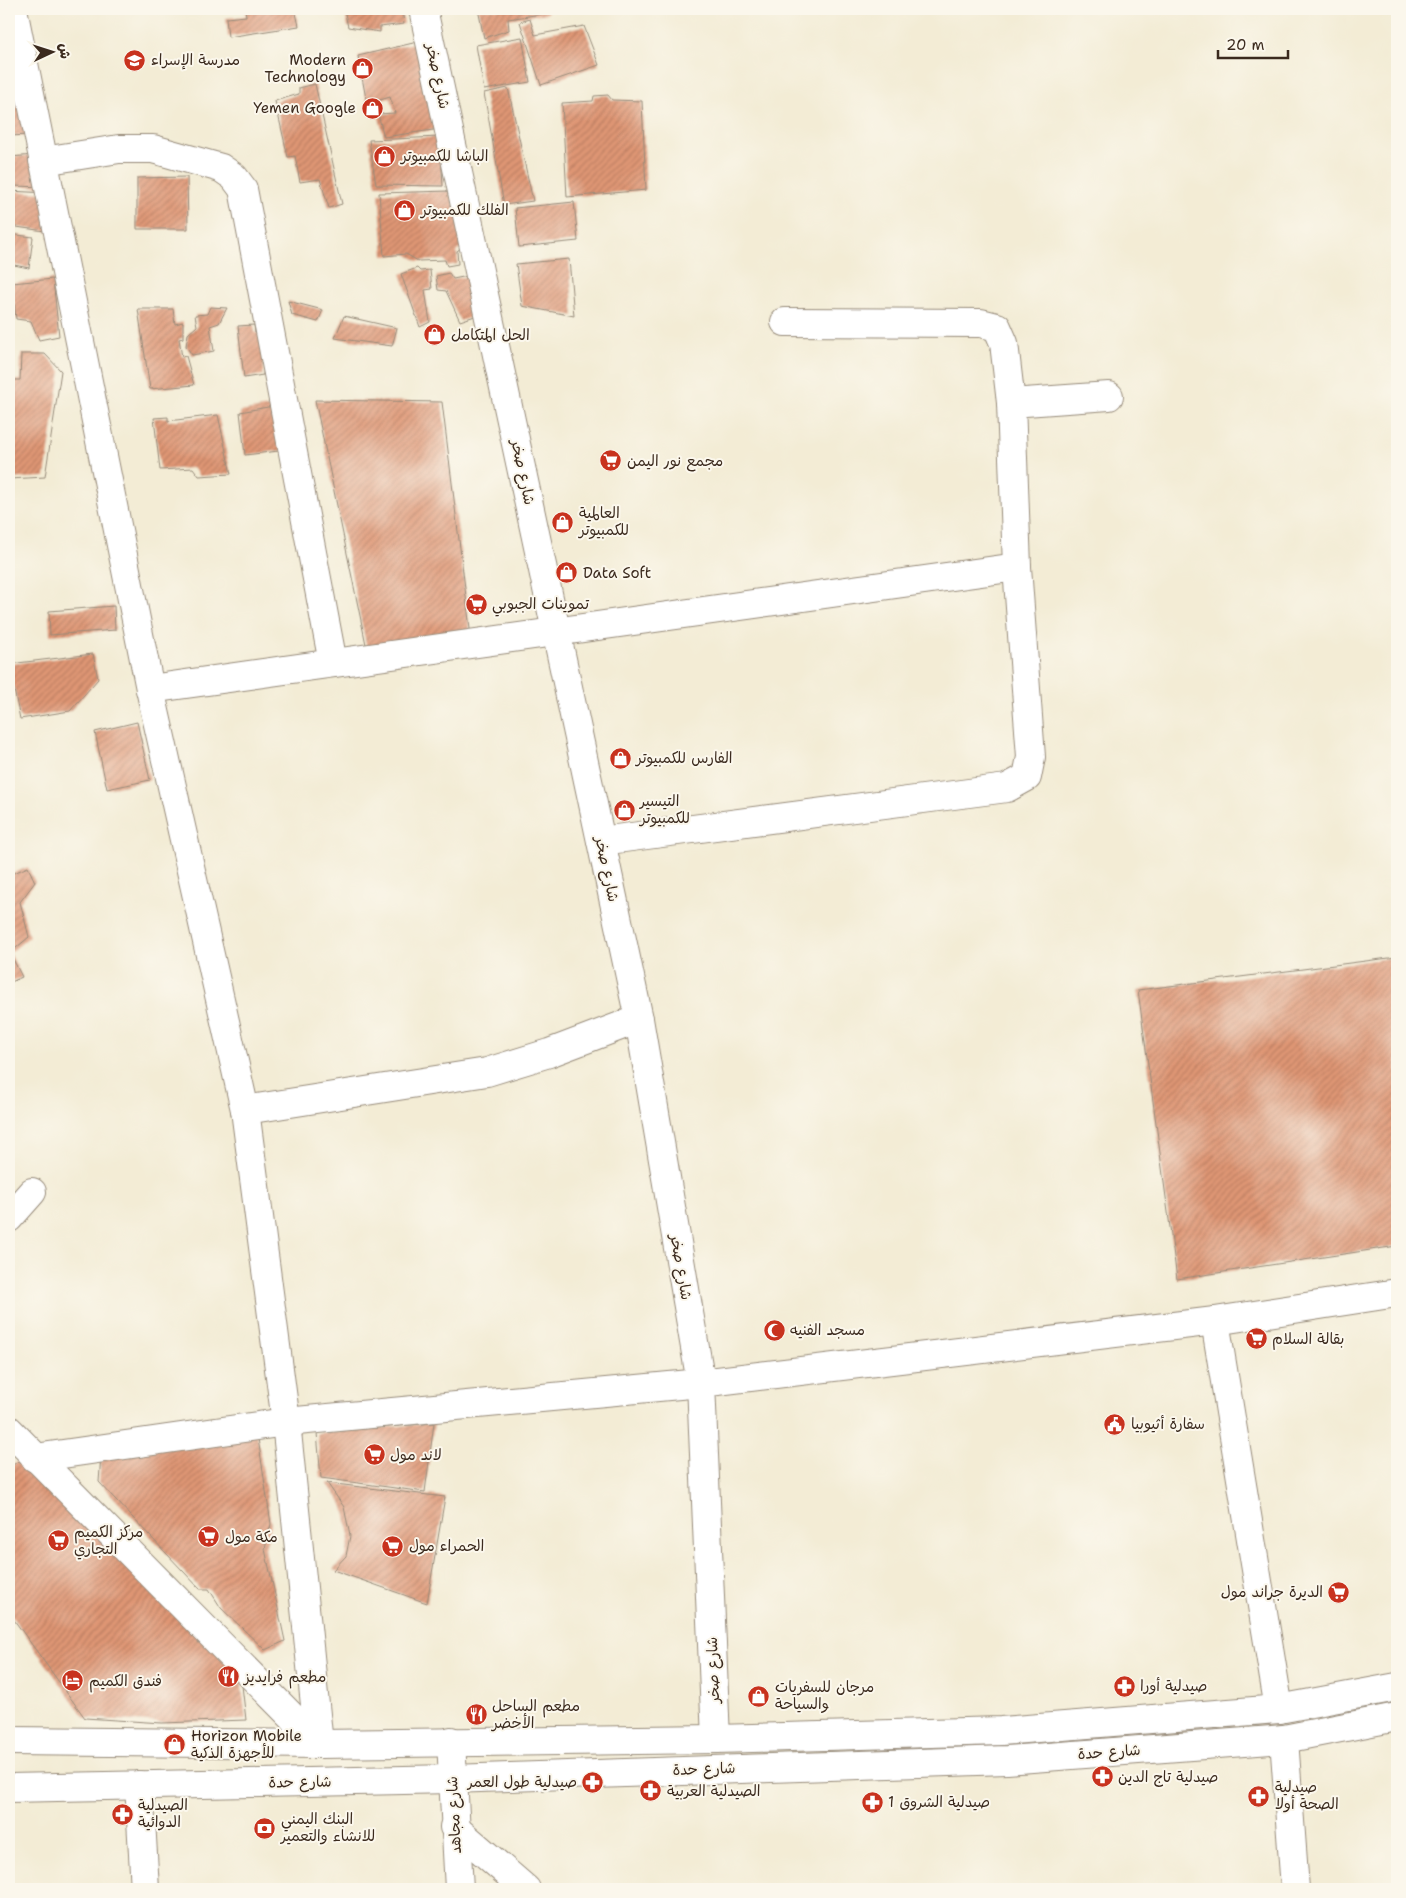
<svg xmlns="http://www.w3.org/2000/svg" width="1406" height="1898" font-family="'Shantell Sans','Playpen Sans Arabic',sans-serif">
<style>
.building{fill:url(#building-hatch)}
.lines{fill:none;stroke-linecap:round;stroke-linejoin:round}
.minor-casing{stroke:#978b7a;stroke-width:30}
.major-casing{stroke:#978b7a;stroke-width:30}
.minor{stroke:#fff;stroke-width:28}
.major{stroke:#fff;stroke-width:28}
.labels{text-anchor:middle;stroke-width:4;stroke-linejoin:round;paint-order:stroke}
.poi-label{font-size:15px;fill:#3b2a1e;stroke:#fbf7ec;text-anchor:start}
.street-label{font-size:15px;fill:#3b2a1e;stroke:#fbf7ec}
</style>
<defs>
<pattern id="building-hatch" width="6" height="6" patternUnits="userSpaceOnUse" patternTransform="scale(1.25)"><rect width="6" height="6" fill="#df9675"/><path d="M-1 1l2-2M0 6l6-6M5 7l2-2" fill="none" stroke="#b67b5f"/></pattern>
</defs>
<rect width="100%" height="100%" fill="#fbf7ec"/>
<filter id="ink" filterUnits="userSpaceOnUse"><feTurbulence type="fractalNoise" baseFrequency=".02" numOctaves="2"/><feDisplacementMap in="SourceGraphic" scale="10" xChannelSelector="R" yChannelSelector="G"/><feConvolveMatrix kernelMatrix="1 2 1 2 8 2 1 2 1" color-interpolation-filters="sRGB"/></filter>
<filter id="wash" filterUnits="userSpaceOnUse"><feTurbulence type="fractalNoise" baseFrequency=".0096" numOctaves="4" result="noise"/><feDisplacementMap in="SourceGraphic" scale="20" xChannelSelector="R" yChannelSelector="G"/><feGaussianBlur stdDeviation="1.12" result="paint"/><feColorMatrix in="noise" values="0 0 0 0 0 0 0 0 0 0 0 0 0 0 0 0 0 1.4 0 .05"/><feComposite in="paint" operator="in"/></filter>
<g filter="url(#wash)">
<rect width="100%" height="100%" fill="#f3ecd5"/>
<g id="blocks">
<g class="building">
<path d="M245 9H295L299 26 228 37 226 18 246 16Z"/>
<path d="M344 9H402L404 24 380 27V32L348 27Z"/>
<path d="M478 9H547L548 13 508 19 509 30 484 38Z"/>
<path d="M530 19 535 35 584 26 599 65 541 85 520 22Z"/>
<path d="M522 37 530 82 484 90 476 45Z"/>
<path d="M426 40 447 128 384 137 378 114 395 113 390 97 367 104 358 56Z"/>
<path d="M315 84 342 204 329 208 320 179 300 182 295 156 288 157 275 101 299 94V88Z"/>
<path d="M508 88 533 201 504 205 484 93Z"/>
<path d="M608 95 612 100 642 101 646 190 567 197 562 103 593 101 594 96Z"/>
<path d="M25 98 29 135 9 136V100Z"/>
<path d="M440 137 443 186 376 185 369 140Z"/>
<path d="M49 154 53 187 9 186V157Z"/>
<path d="M187 177 188 229H137V178Z"/>
<path d="M9 191 48 193 52 232 9 226Z"/>
<path d="M450 191 466 244 457 251 458 264 447 266 445 260 418 261 406 254 384 256 379 193Z"/>
<path d="M574 202 578 241 519 247 515 208Z"/>
<path d="M9 234 33 237 29 268 9 264Z"/>
<path d="M569 259 574 316 522 306 516 264Z"/>
<path d="M417 268 420 271 430 270 432 289 425 290 430 322 420 327 401 274Z"/>
<path d="M449 273 453 279 473 275 484 313 460 321 446 291 438 290 436 276Z"/>
<path d="M53 279 59 336 39 340 31 321 16 319 12 283Z"/>
<path d="M288 301 323 310 318 322 292 315Z"/>
<path d="M210 307 227 308 219 323 210 326 214 351 192 355 186 346 188 334 197 326 195 315 207 314Z"/>
<path d="M138 309H173L175 324 183 322V338L179 339 182 357 186 356 194 385 150 389Z"/>
<path d="M344 316 397 328 392 346 335 338Z"/>
<path d="M254 325 255 333 281 331 264 359 263 375 244 378 238 326Z"/>
<path d="M21 354H45L61 371 45 477 9 479V380H20Z"/>
<path d="M315 400 442 402 471 637 368 654Z"/>
<path d="M279 405 287 450 245 455 240 412Z"/>
<path d="M218 415 231 474 199 476 193 468 160 470 154 418 168 417V421Z"/>
<path d="M114 606 115 630 50 635 49 611Z"/>
<path d="M93 654 98 679 70 711 20 719 9 664Z"/>
<path d="M137 722 150 780 107 789 95 732Z"/>
<path d="M28 867 35 882 20 902 29 937 10 953 22 977 9 983V875Z"/>
<path d="M1397 957V1246L1177 1279 1138 990Z"/>
<path d="M434 1423 425 1492 321 1478 317 1433Z"/>
<path d="M257 1432 271 1524 265 1549 285 1641 265 1650 221 1608 209 1589H200L99 1482 101 1455Z"/>
<path d="M25 1456 241 1677 246 1720 162 1723 85 1718 9 1613V1468Z"/>
<path d="M327 1483 445 1497 427 1603 333 1570 346 1556 350 1536 344 1507Z"/>
</g>
</g>
</g>
<g filter="url(#ink)">
<use href="#blocks" fill-opacity="0" stroke="#978b7a" stroke-width="1"/>
<g class="lines">
<defs>
<g id="minor">
<path d="M13 9 150 689 245 1110 286 1422 319 1744"/>
<path d="M423 9 639 1019 701 1383 716 1739"/>
<path d="M43 161 119 149H153L221 168 234 177 243 189 333 663"/>
<path d="M1011 403 1109 396"/>
<path d="M150 689 1017 567"/>
<path d="M601 841 1007 788 1027 777 1031 757 1017 567 1011 403 1004 343 997 327 981 323 785 322"/>
<path d="M245 1110 487 1072 549 1053 639 1019"/>
<path d="M9 1218 32 1192"/>
<path d="M1215 1321 1279 1709"/>
<path d="M9 1430 319 1744"/>
<path d="M35 1458 286 1422 701 1383 1215 1321 1397 1293"/>
<path d="M1284 1739 1295 1889"/>
<path d="M451 1741 459 1889"/>
<path d="M139 1785 145 1889"/>
<path d="M454 1827 526 1889"/>
</g>
<g id="major">
<path d="M9 1741 319 1744 716 1739 1001 1731 1279 1709 1397 1687"/>
<path d="M9 1788 452 1779 1007 1760 1284 1739 1397 1717"/>
</g>
</defs>
<use href="#minor" class="minor-casing"/>
<use href="#major" class="major-casing"/>
<use href="#minor" class="minor"/>
<use href="#major" class="major"/>
</g>
</g>
<defs>
<symbol id="school-disc" viewBox="-11 -11 22 22"><circle r="9.5" fill="#c8321e" stroke="#fbf7ec"/><path d="M0-5L7-2L0 1L-7-2ZM-4 1L0 2.5L4 1V4Q0 6-4 4Z" fill="#fff"/></symbol>
<symbol id="shop-disc" viewBox="-11 -11 22 22"><circle r="9.5" fill="#c8321e" stroke="#fbf7ec"/><path d="M-5-2.5h2.3a2.7 3.5 0 0 1 5.4 0H5L5.5 6h-11ZM-1.5-2.5h3a1.5 2.3 0 0 0-3 0Z" fill="#fff"/></symbol>
<symbol id="supermarket-disc" viewBox="-11 -11 22 22"><circle r="9.5" fill="#c8321e" stroke="#fbf7ec"/><path d="M-6-5.5h2.5l.6 2H6L4.5 2H-2.5L-4.4-4H-6ZM-1.5 3.2a1.3 1.3 0 1 0 .1 0ZM3 3.2a1.3 1.3 0 1 0 .1 0Z" fill="#fff"/></symbol>
<symbol id="mosque-disc" viewBox="-11 -11 22 22"><circle r="9.5" fill="#c8321e" stroke="#fbf7ec"/><path d="M3.5-4.9A6 6 0 1 0 3.5 4.9A5 5 0 1 1 3.5-4.9Z" fill="#fff"/></symbol>
<symbol id="civic-disc" viewBox="-11 -11 22 22"><circle r="9.5" fill="#c8321e" stroke="#fbf7ec"/><path d="M-.6-6.5H3V-4.5H.6V-3L4-1V1h2V6H-6V1h2V-1L-.6-3ZM-1.2 2.5V6h2.4V2.5Z" fill="#fff"/></symbol>
<symbol id="restaurant-disc" viewBox="-11 -11 22 22"><circle r="9.5" fill="#c8321e" stroke="#fbf7ec"/><path d="M-5-6h1v4h1v-4h1v4h1v-4h1v5L-1.5 .5V6h-2V.5L-5-1ZM5-6V6H3V1.5H1.5Q1.5-4 5-6Z" fill="#fff"/></symbol>
<symbol id="hotel-disc" viewBox="-11 -11 22 22"><circle r="9.5" fill="#c8321e" stroke="#fbf7ec"/><path d="M-6-4.5h1.5V1H6V5H4.5V3h-9V5H-6ZM-4 0a1.8 1.8 0 1 1 3.6 0ZM.5 0V-2.5h3Q6-2.5 6 0Z" fill="#fff"/></symbol>
<symbol id="pharmacy-disc" viewBox="-11 -11 22 22"><circle r="9.5" fill="#c8321e" stroke="#fbf7ec"/><path d="M-2-6h4v4h4v4h-4v4h-4v-4h-4v-4h4Z" fill="#fff"/></symbol>
<symbol id="bank-disc" viewBox="-11 -11 22 22"><circle r="9.5" fill="#c8321e" stroke="#fbf7ec"/><path d="M-6-4H6V4H-6ZM0-2.3a2.3 2.3 0 1 0 0 4.6a2.3 2.3 0 1 0 0-4.6Z" fill="#fff"/></symbol>
</defs>
<g fill-rule="evenodd">
<use href="#school-disc" x="122" y="48" width="25" height="25"/>
<use href="#shop-disc" x="350" y="56" width="25" height="25"/>
<use href="#shop-disc" x="360" y="96" width="25" height="25"/>
<use href="#shop-disc" x="372" y="144" width="25" height="25"/>
<use href="#shop-disc" x="392" y="198" width="25" height="25"/>
<use href="#shop-disc" x="422" y="322" width="25" height="25"/>
<use href="#supermarket-disc" x="598" y="448" width="25" height="25"/>
<use href="#shop-disc" x="550" y="510" width="25" height="25"/>
<use href="#shop-disc" x="554" y="560" width="25" height="25"/>
<use href="#supermarket-disc" x="464" y="592" width="25" height="25"/>
<use href="#shop-disc" x="608" y="746" width="25" height="25"/>
<use href="#shop-disc" x="612" y="798" width="25" height="25"/>
<use href="#mosque-disc" x="762" y="1318" width="25" height="25"/>
<use href="#supermarket-disc" x="1244" y="1326" width="25" height="25"/>
<use href="#civic-disc" x="1102" y="1412" width="25" height="25"/>
<use href="#supermarket-disc" x="362" y="1442" width="25" height="25"/>
<use href="#supermarket-disc" x="196" y="1524" width="25" height="25"/>
<use href="#supermarket-disc" x="46" y="1528" width="25" height="25"/>
<use href="#supermarket-disc" x="380" y="1534" width="25" height="25"/>
<use href="#supermarket-disc" x="1326" y="1580" width="25" height="25"/>
<use href="#restaurant-disc" x="216" y="1664" width="25" height="25"/>
<use href="#hotel-disc" x="60" y="1668" width="25" height="25"/>
<use href="#pharmacy-disc" x="1112" y="1674" width="25" height="25"/>
<use href="#shop-disc" x="746" y="1684" width="25" height="25"/>
<use href="#restaurant-disc" x="464" y="1702" width="25" height="25"/>
<use href="#shop-disc" x="162" y="1732" width="25" height="25"/>
<use href="#pharmacy-disc" x="1090" y="1764" width="25" height="25"/>
<use href="#pharmacy-disc" x="580" y="1770" width="25" height="25"/>
<use href="#pharmacy-disc" x="638" y="1778" width="25" height="25"/>
<use href="#pharmacy-disc" x="1246" y="1784" width="25" height="25"/>
<use href="#pharmacy-disc" x="860" y="1790" width="25" height="25"/>
<use href="#pharmacy-disc" x="110" y="1802" width="25" height="25"/>
<use href="#bank-disc" x="252" y="1816" width="25" height="25"/>
</g>
<g class="labels">
<g class="poi-label">
<text x="151" y="65">مدرسة الإسراء</text>
<text x="346" y="65" text-anchor="end">Modern<tspan x="346" dy="17">Technology</tspan></text>
<text x="356" y="113" text-anchor="end">Yemen Google</text>
<text x="401" y="161">الباشا للكمبيوتر</text>
<text x="421" y="215">الفلك للكمبيوتر</text>
<text x="451" y="340">الحل المتكامل</text>
<text x="627" y="466">مجمع نور اليمن</text>
<text x="579" y="518">العالمية<tspan x="579" dy="17">للكمبيوتر</tspan></text>
<text x="583" y="578">Data Soft</text>
<text x="492" y="609">تموينات الجبوبي</text>
<text x="636" y="763">الفارس للكمبيوتر</text>
<text x="640" y="806">التيسير<tspan x="640" dy="17">للكمبيوتر</tspan></text>
<text x="790" y="1335">مسجد الفنيه</text>
<text x="1272" y="1344">بقالة السلام</text>
<text x="1131" y="1429">سفارة أثيوبيا</text>
<text x="390" y="1460">لاند مول</text>
<text x="74" y="1537">مركز الكميم<tspan x="74" dy="17">التجاري</tspan></text>
<text x="225" y="1542">مكة مول</text>
<text x="409" y="1551">الحمراء مول</text>
<text x="1323" y="1597" text-anchor="end">الديرة جراند مول</text>
<text x="244" y="1682">مطعم فرايديز</text>
<text x="89" y="1686">فندق الكميم</text>
<text x="1140" y="1691">صيدلية أورا</text>
<text x="775" y="1692">مرجان للسفريات<tspan x="775" dy="17">والسياحة</tspan></text>
<text x="492" y="1711">مطعم الساحل<tspan x="492" dy="17">الأخضر</tspan></text>
<text x="191" y="1741">Horizon Mobile<tspan x="191" dy="17">للأجهزة الذكية</tspan></text>
<text x="1118" y="1782">صيدلية تاج الدين</text>
<text x="577" y="1787" text-anchor="end">صيدلية طول العمر</text>
<text x="1275" y="1792">صيدلية<tspan x="1275" dy="17">الصحة أولا</tspan></text>
<text x="667" y="1796">الصيدلية العربية</text>
<text x="888" y="1807">صيدلية الشروق 1</text>
<text x="138" y="1810">الصيدلية<tspan x="138" dy="17">الدوائية</tspan></text>
<text x="281" y="1824">البنك اليمني<tspan x="281" dy="17">للانشاء والتعمير</tspan></text>
</g>
<g class="street-label">
<text transform="translate(438 76) rotate(78)" y="5">شارع صخر</text>
<text transform="translate(523 472) rotate(78)" y="5">شارع صخر</text>
<text transform="translate(607 869) rotate(78)" y="5">شارع صخر</text>
<text transform="translate(681 1267) rotate(80)" y="5">شارع صخر</text>
<text transform="translate(713 1670) rotate(-92)" y="5">شارع صخر</text>
<text transform="translate(1109 1752) rotate(-4)" y="5">شارع حدة</text>
<text transform="translate(704 1769) rotate(-2)" y="5">شارع حدة</text>
<text transform="translate(300 1782) rotate(-1)" y="5">شارع حدة</text>
<text transform="translate(454 1815) rotate(-93)" y="5">شارع مجاهد</text>
</g>
</g>
<rect width="1406" height="1898" fill="none" stroke="#fbf7ec" stroke-width="30"/>
<g transform="translate(52 52) rotate(86)" stroke="#fbf7ec" stroke-width="4" paint-order="stroke">
<path d="M0-4L9 19L0 12L-9 19Z" fill="#3b2a1e"/>
<text y="-8" font-size="14" font-weight="bold" text-anchor="middle" fill="#3b2a1e">ش</text>
</g>
<path d="M1218 50v8h70v-8" fill="none" stroke="#3b2a1e" stroke-width="2.5"/>
<text x="1226" y="50" font-size="15" fill="#3b2a1e" stroke="#fbf7ec" stroke-width="4" paint-order="stroke">20 m</text>
</svg>
